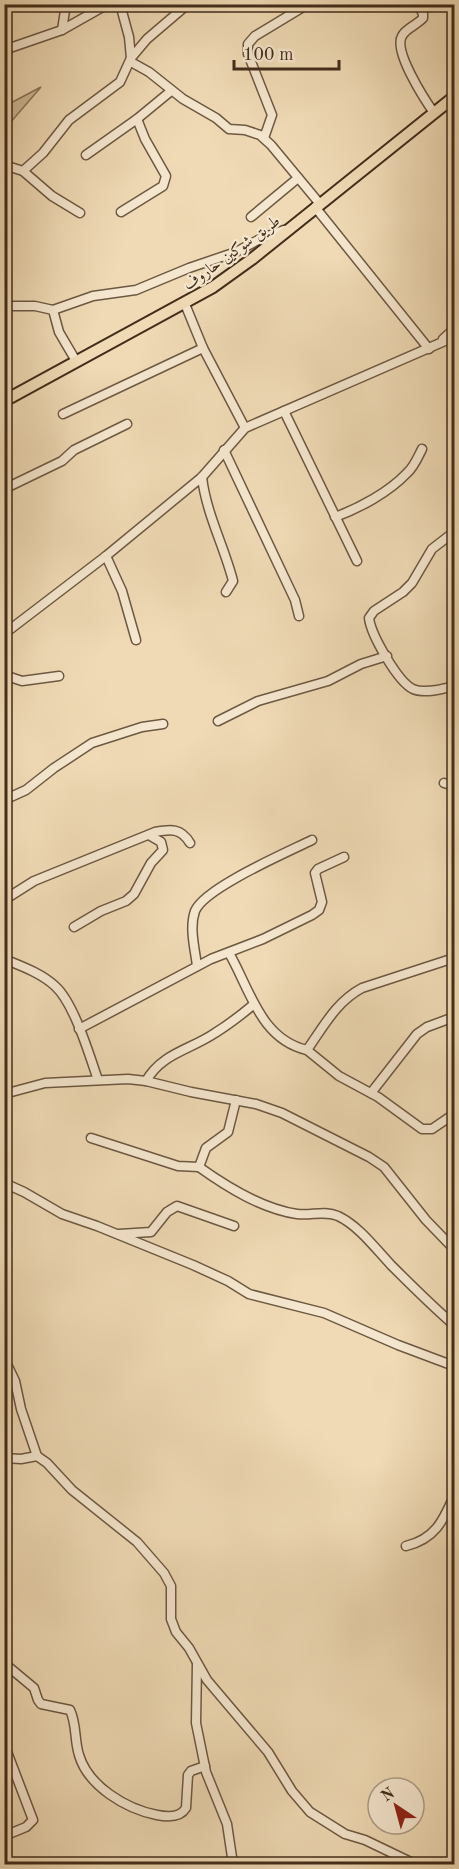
<svg xmlns="http://www.w3.org/2000/svg" width="459" height="1869" font-family="'Old Standard TT',Amiri,serif">
<style>
.green{fill:#d2bd9b;stroke:#8a755b;stroke-width:1.5}
.lines{fill:none;stroke-linecap:round;stroke-linejoin:round}
.minor-casing{stroke:#6d5842;stroke-width:11}
.major-casing{stroke:#422d1b;stroke-width:14}
.minor{stroke:#f5e7cf;stroke-width:8}
.major{stroke:#efdab5;stroke-width:10}
.labels{text-anchor:middle;stroke-width:4.5;stroke-linejoin:round;paint-order:stroke}
.street-label{font-size:16px;fill:#422d1b;stroke:#f5e7cf}
</style>
<rect width="100%" height="100%" fill="#efdab5"/>
<filter id="stains"><feTurbulence type="fractalNoise" baseFrequency=".00333" numOctaves="4"/><feColorMatrix values="0 0 0 0 .2 0 0 0 0 .09 0 0 0 0 .02 0 0 0 .5 -.17"/></filter>
<radialGradient id="worn" r=".72"><stop offset=".6" stop-color="#630" stop-opacity="0"/><stop offset="1" stop-color="#630" stop-opacity=".3"/></radialGradient>
<path class="green" d="M41 87 10 123 5 122V106Z"/>
<g class="lines">
<defs>
<g id="minor">
<path d="M418 4 423 14V18C417 25 406 28 402 36 393 51 425 100 434 113"/>
<path d="M62 30 66 4"/>
<path d="M4 50 62 30 108 4"/>
<path d="M131 58 147 39 188 4"/>
<path d="M131 62 149 72 183 99 216 118 229 129 245 130 260 135 271 145 320 204"/>
<path d="M264 138 272 115 248 54V44L255 36 308 4"/>
<path d="M86 155 137 119 171 91"/>
<path d="M4 165 23 171 43 153 69 120 120 82 131 58 129 37 120 4"/>
<path d="M23 171 52 196 80 213"/>
<path d="M315 207 429 349"/>
<path d="M121 212 163 186 166 176 145 139 137 119"/>
<path d="M251 217 298 178"/>
<path d="M185 304 203 348 245 428"/>
<path d="M4 306H35L53 310 59 332 76 361"/>
<path d="M53 310 93 296 136 290 189 268 236 252 260 239 284 230"/>
<path d="M443 339 454 329"/>
<path d="M284 411 357 561"/>
<path d="M63 414 203 348"/>
<path d="M224 450 295 600 299 616"/>
<path d="M202 477C206 513 224 546 233 581L226 592"/>
<path d="M4 489 62 461 74 450 127 424"/>
<path d="M335 517C360 508 389 492 407 473 414 467 418 457 422 449"/>
<path d="M454 532 432 549 412 583 403 592 374 611 369 618C371 635 398 682 413 689 424 694 443 689 454 686"/>
<path d="M106 556 122 591 136 640"/>
<path d="M4 634 106 556 202 477 245 428 454 337"/>
<path d="M4 675 22 681 59 676"/>
<path d="M218 721 258 701 328 681 361 664 387 656"/>
<path d="M444 783 454 786"/>
<path d="M4 800 26 790 54 768 92 743 142 727 163 724"/>
<path d="M4 900 34 881 155 832C171 829 181 828 190 843"/>
<path d="M74 927 101 911 126 901 134 894 151 863 163 850 161 842 149 835"/>
<path d="M229 953C250 989 260 1039 307 1050 324 1026 336 1002 362 988L454 958"/>
<path d="M4 959C21 966 41 973 55 986 74 1003 89 1054 98 1080"/>
<path d="M197 966C195 949 189 928 195 911 204 888 288 852 312 840"/>
<path d="M79 1029 211 959 263 939 312 915 319 910 322 902 315 873 318 869 344 857"/>
<path d="M307 1050 339 1076 378 1097 422 1129H432L454 1114"/>
<path d="M146 1081C162 1053 190 1050 215 1033 228 1025 241 1015 253 1005"/>
<path d="M371 1093 417 1034 427 1027 454 1017"/>
<path d="M4 1094 45 1083 128 1079 146 1081 191 1092 256 1104 282 1113 369 1157 384 1167 426 1220 454 1249"/>
<path d="M236 1100 228 1132 206 1148 199 1167C227 1187 262 1209 297 1214 311 1216 324 1210 338 1216 359 1226 375 1248 391 1265 412 1286 432 1306 454 1325"/>
<path d="M91 1138 178 1166 199 1167"/>
<path d="M4 1183 24 1192 62 1214 97 1226 193 1265 228 1281 249 1294 324 1313 398 1345 454 1366"/>
<path d="M119 1234 151 1232 167 1212 177 1206 234 1226"/>
<path d="M4 1358 15 1381 21 1409 37 1456 47 1463 72 1490 137 1542 164 1573 171 1586V1619L176 1632 189 1648 207 1680 268 1752 292 1791 310 1812 345 1834 365 1840 415 1864"/>
<path d="M4 1458 21 1459 37 1456"/>
<path d="M406 1546C435 1539 443 1521 454 1496"/>
<path d="M4 1663 34 1688 38 1700 41 1704 70 1710C77 1725 74 1739 79 1755 88 1786 126 1809 157 1815 167 1817 180 1818 186 1808L188 1775 191 1771 205 1766"/>
<path d="M197 1664 196 1723 206 1772 227 1824 233 1864"/>
<path d="M4 1744 33 1820 26 1827 4 1836"/>
</g>
<path id="major" d="M4 401 213 287 252 259 454 97"/>
</defs>
<use href="#minor" class="minor-casing"/>
<use href="#major" class="major-casing"/>
<use href="#minor" class="minor"/>
<use href="#major" class="major"/>
</g>
<g class="labels">
<g class="street-label">
<text transform="translate(231 252) rotate(-36)" y="6">طريق شوكين حاروف</text>
</g>
</g>
<rect width="459" height="1869" fill="none" stroke="#efdab5" stroke-width="24"/>
<rect x="6" y="6" width="447" height="1857" fill="none" stroke="#422d1b" stroke-width="3"/>
<rect x="12" y="12" width="435" height="1845" fill="none" stroke="#422d1b" stroke-width="1.5"/>
<g transform="translate(396 1806) rotate(324)"><circle r="28" fill="#f5e7cf" stroke="#ad9d87" stroke-width="1.5"/>
<path d="M0-4.5L10 22L0 15L-10 22Z" fill="#8f2418"/>
<text y="-9" font-size="16" font-weight="bold" text-anchor="middle" fill="#422d1b">N</text>
</g>
<path d="M234 60v9h105v-9" fill="none" stroke="#422d1b" stroke-width="3"/>
<text x="243" y="60" font-size="18" fill="#422d1b" stroke="#f5e7cf" stroke-width="4.5" paint-order="stroke">100 m</text>
<rect width="100%" height="100%" filter="url(#stains)"/>
<rect width="100%" height="100%" fill="url(#worn)"/>
</svg>
